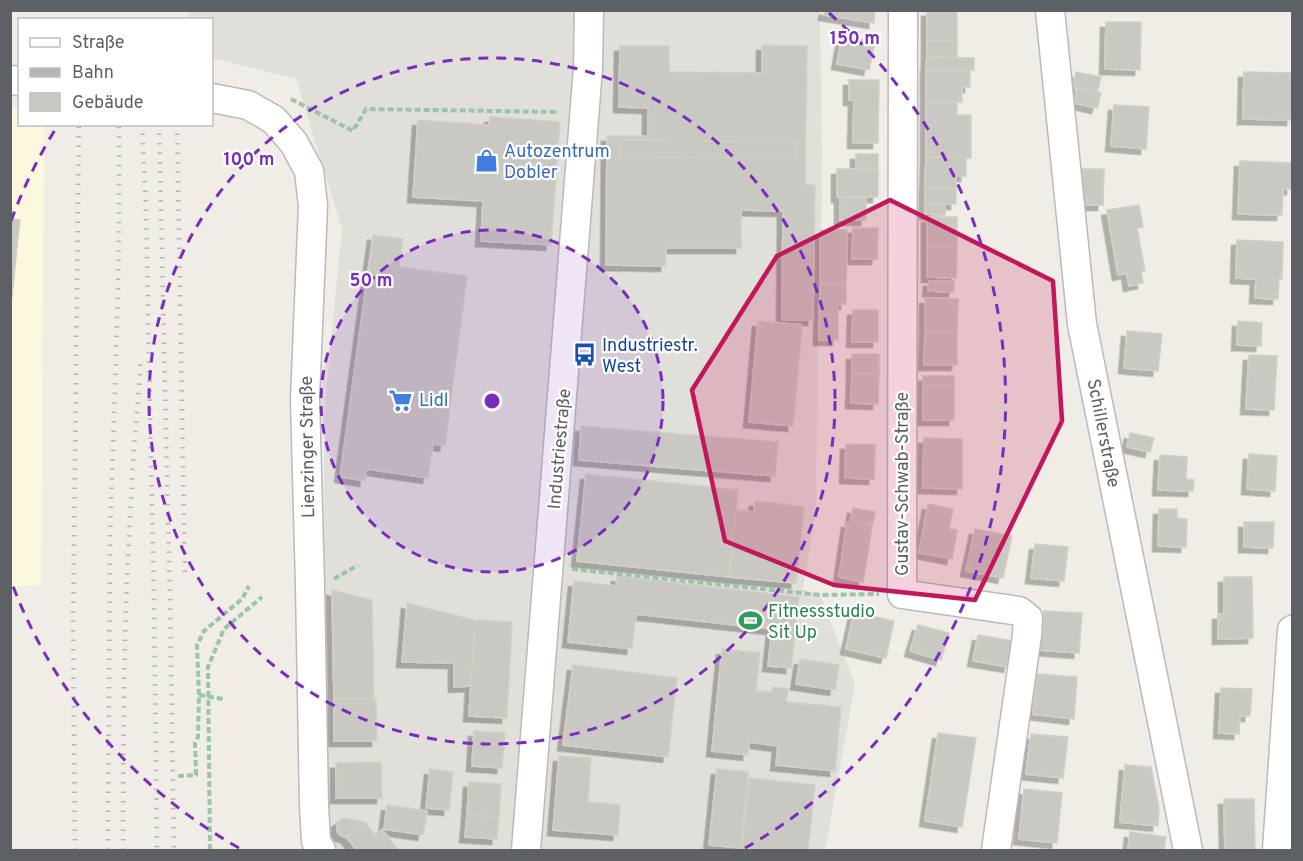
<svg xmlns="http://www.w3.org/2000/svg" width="1303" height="861" font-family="Overpass,sans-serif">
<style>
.commercial{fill:#fdf7dd}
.industrial{fill:#e1dfda}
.building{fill:#cac8c2;stroke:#d3cfc4;stroke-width:1.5;filter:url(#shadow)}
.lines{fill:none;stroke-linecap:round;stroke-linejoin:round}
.minor-casing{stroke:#b8babf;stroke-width:31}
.path{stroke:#9bc4a8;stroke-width:4;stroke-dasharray:6 3;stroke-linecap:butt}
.minor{stroke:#fff;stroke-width:28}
.rail{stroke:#b4b4b5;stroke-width:4.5;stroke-dasharray:1.5 8;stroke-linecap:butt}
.marked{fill:#c2185b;fill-opacity:0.2;stroke:#c2185b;stroke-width:4.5;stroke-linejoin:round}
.ring{fill:none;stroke:#7b2cbf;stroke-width:3;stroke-dasharray:10 8}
.labels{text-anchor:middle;stroke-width:4.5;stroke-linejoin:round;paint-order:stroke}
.shop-label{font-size:18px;fill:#366cbe;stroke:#fff;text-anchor:start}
.transit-label{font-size:18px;fill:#164399;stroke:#fff;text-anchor:start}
.street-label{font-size:18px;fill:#5d6065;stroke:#fff}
.leisure-label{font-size:18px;fill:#27864d;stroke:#fff;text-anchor:start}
.centre{fill:#7b2cbf;stroke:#fff;stroke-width:3}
.ring-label{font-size:18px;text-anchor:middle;font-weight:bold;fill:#7b2cbf;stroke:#fff;stroke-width:4.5;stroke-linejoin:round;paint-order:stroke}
</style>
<defs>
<filter id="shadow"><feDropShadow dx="-5.5" dy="5.5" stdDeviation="0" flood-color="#0004"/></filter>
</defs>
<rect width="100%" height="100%" fill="#efede5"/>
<path class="commercial" d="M11 108 19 109 20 124 44 125 41 585 11 587Z"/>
<path class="industrial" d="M188 11H820L822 183 818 321 816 509 803 589 820 595 855 684 825 850H336L325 836 324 414 342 229 296 79 212 58V20L189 19Z"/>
<g class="building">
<path d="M825 10H875L874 23 824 15Z"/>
<rect x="927" y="11" width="30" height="30"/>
<path d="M1106 22H1141L1140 70 1105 69Z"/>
<path d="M842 36 875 42 869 70 837 64Z"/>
<path d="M927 41H957V58L927 57Z"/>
<path d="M762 45 807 46 805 185H815L813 320H782L783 211 741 210V248H666V266L606 265 607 136H648V108L619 107 620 46H669V72L762 73Z"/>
<path d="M927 57 974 58V70H926Z"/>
<path d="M926 70H970V87H962V102H926Z"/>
<path d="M1076 72 1101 77 1097 93 1073 88Z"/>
<path d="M1244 72 1292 73V120L1243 119Z"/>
<path d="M849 80H879L878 143H853L854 100H849Z"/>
<path d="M1077 88 1101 93 1097 108 1074 103Z"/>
<path d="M926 102H957V115H971V158L926 157Z"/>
<path d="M1114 105 1149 107 1146 149 1111 146Z"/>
<path d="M490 117 560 122 551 245 481 241 483 201 413 197 418 120 489 125Z"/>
<path d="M621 140 795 142V158L621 157Z"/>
<rect x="856" y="154" width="22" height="14"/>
<path d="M926 157 966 158V176H956V188H925Z"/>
<path d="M1240 161 1292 163V189H1283L1282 215 1238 214Z"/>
<rect x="837" y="169" width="41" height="28"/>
<path d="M1081 169H1104L1103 205H1080Z"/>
<rect x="925" y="188" width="31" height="16"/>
<rect x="840" y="197" width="26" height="23"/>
<path d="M925 204H945V215L925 214Z"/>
<path d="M1139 205 1143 227 1137 228 1145 271H1141L1143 283 1129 286 1127 273 1118 275 1107 210Z"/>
<rect x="927" y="217" width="30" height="30"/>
<path d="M10 219 20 220 17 247H10Z"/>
<path d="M853 228H878L877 259H852Z"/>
<path d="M820 230H847L846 284H820Z"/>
<path d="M373 235 403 239 399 267 467 276 445 446 433 444 428 478 366 469 365 481 340 477Z"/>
<path d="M1237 240 1283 242 1282 279H1279L1278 299 1255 298 1256 279 1236 278Z"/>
<path d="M10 247H17L10 316Z"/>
<path d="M927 247H957L956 278 927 277Z"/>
<path d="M929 281H954V292L928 291Z"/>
<path d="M820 284H846V304H838V340H819Z"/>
<path d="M925 298 958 299 957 332H925Z"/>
<path d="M853 310H878V342H852Z"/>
<path d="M758 321 802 325 793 426 749 422Z"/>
<path d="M1238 321 1262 323 1261 346 1237 345Z"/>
<path d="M1127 331 1162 334 1158 371 1124 368Z"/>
<path d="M925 332H957V365H924Z"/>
<rect x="852" y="354" width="27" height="19"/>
<path d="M1249 355 1277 356 1274 410 1246 409Z"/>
<path d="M852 373H879L878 404 851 403Z"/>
<rect x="923" y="376" width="31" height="10"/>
<rect x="923" y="386" width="31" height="34"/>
<path d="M581 426 778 442 775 476 579 460Z"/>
<path d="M1130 433 1154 438 1150 452 1127 447Z"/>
<path d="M924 438 962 439V489L923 488Z"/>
<path d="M846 444 875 445 874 479 845 478Z"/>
<path d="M1249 454 1277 456 1275 491 1247 489Z"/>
<path d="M1160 455 1187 457 1186 479 1194 480 1193 491 1158 490Z"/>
<path d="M586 474 738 490 729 577 577 561Z"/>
<path d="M755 501 804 507 796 583 729 577 736 510 754 512Z"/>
<path d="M928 504 953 509 949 529 957 530 952 559 919 553Z"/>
<path d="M853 508 875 512 873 524 851 520Z"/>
<path d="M1159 509H1177V518L1187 519 1186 547 1158 546Z"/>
<path d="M847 522 872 526 863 582 839 577Z"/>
<path d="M1244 522H1274L1273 548 1244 547Z"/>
<path d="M975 529 1012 536 1003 578 966 571Z"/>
<path d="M1035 544 1068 547 1064 581 1031 578Z"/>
<path d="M617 576 799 597 791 668 768 666 772 629 636 614 632 649 568 642 574 581 616 586Z"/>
<path d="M1224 577H1252L1253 638 1218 639V614H1224Z"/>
<path d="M332 590 372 600 374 699H334Z"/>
<path d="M407 603 475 620 471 686 454 687V663L402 662Z"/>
<path d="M1044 611 1082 613 1079 653 1040 650Z"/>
<path d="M854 612 894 621 886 658 846 649Z"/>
<path d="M475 620 512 622 507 718 469 716Z"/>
<path d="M918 625 949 633 941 660 910 651Z"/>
<path d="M978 635 1013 641 1009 667 973 661Z"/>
<path d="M722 649 760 653 756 691 772 692V687L788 689 786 702 841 707 835 771 776 765 778 746 749 742 748 755 712 751Z"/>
<path d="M800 659 839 665 835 690 796 684Z"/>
<path d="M573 665 677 678 668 757 563 745Z"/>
<path d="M1037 674 1077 677 1074 719 1033 714Z"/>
<path d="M1221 688 1252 689 1250 716H1240L1239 734 1219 733Z"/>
<path d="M334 699H376L377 741H334Z"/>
<path d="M474 731 505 733 502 768 472 766Z"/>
<path d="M938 733 976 738 962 827 925 821Z"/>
<path d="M1031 734 1068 737 1063 778 1026 774Z"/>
<path d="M559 756 591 758 588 802 620 805 618 835 553 830Z"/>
<path d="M381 762 382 798H336V763Z"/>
<path d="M1125 765 1151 767 1159 808 1158 826 1120 822Z"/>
<path d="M430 769 453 772 449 810 426 808Z"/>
<path d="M717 769 748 772 741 848 709 845Z"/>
<path d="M749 778 815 785 808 850H760L742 848Z"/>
<path d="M469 782 501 784 499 817 467 815Z"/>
<path d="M1024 789 1062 793 1057 843 1019 839Z"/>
<path d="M1224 799H1254L1255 850H1225Z"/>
<path d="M387 805 427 811 423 835 384 829Z"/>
<path d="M467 815 499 817 497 839 465 837Z"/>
<path d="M343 818 365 822 346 837 341 836 337 831V822Z"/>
<path d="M365 822 375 835 382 829 398 850H357L346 837Z"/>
<path d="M1130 832 1166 837 1164 850H1128Z"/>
</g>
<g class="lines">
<defs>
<g id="minor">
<path d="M903 10 902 594 1019 611 1028 618 1027 635 996 850"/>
<path d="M1050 10 1082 324 1188 850"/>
<path d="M10 80 20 81"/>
<path d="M212 98 248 105 274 120 294 143 309 171 313 205 305 399 310 585 314 806 316 841 321 850"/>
<path d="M526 850 588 68 589 10"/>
<path d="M1277 850 1292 630"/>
</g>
</defs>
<use href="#minor" class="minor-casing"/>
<g class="path">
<path d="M291 99 353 131 366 109 559 112"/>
<path d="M572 569 820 595 879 594"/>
<path d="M334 579 358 565"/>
<path d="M199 695 223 699"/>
<path d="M178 776 196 775 195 743 198 737 199 695 197 645 204 631 242 599 249 586"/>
<path d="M210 850 208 667 224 629 262 597"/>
</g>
<use href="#minor" class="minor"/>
<g class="rail">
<path d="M78 10V20"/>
<path d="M115 10 116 20"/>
<path d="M138 10 139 20"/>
<path d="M157 10V20"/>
<path d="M176 10 177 20"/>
<path d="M142 124 146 208 154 606 157 850"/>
<path d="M159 124 170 604 174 850"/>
<path d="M177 124 185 580"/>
<path d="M75 850 73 627 79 124"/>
<path d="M108 850 110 540 118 292 119 229V124"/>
<path d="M123 850C123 733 124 616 131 499 133 452 138 405 141 358"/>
</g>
</g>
<path class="marked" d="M890 200 1053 281 1062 421 975 600 834 585 725 541 692 390 777 256Z"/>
<circle cx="492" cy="401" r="171" fill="#7b2cbf" fill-opacity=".12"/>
<g class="ring">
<circle cx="492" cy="401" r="171"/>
<circle cx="492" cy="401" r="343"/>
<path d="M239 848A514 514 0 0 1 11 581M11 221A514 514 0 0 1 58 125M829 13A514 514 0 0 1 745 848"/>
</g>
<defs>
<symbol id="shop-bare" viewBox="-9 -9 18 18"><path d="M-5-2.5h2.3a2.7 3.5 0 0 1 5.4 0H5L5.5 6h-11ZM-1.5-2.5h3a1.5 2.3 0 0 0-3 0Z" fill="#3f7fe0" stroke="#fff" stroke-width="2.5" paint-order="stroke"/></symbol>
<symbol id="bus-bare" viewBox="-9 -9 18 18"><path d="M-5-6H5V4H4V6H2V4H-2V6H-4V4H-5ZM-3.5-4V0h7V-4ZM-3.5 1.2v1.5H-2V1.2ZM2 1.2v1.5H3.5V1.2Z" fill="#1a4fb4" stroke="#fff" stroke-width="2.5" paint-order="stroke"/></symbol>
<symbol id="supermarket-bare" viewBox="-9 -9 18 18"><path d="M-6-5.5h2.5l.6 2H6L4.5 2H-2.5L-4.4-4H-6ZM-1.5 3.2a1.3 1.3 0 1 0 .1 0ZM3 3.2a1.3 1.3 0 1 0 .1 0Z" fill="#3f7fe0" stroke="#fff" stroke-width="2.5" paint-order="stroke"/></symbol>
<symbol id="stadium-bare" viewBox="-9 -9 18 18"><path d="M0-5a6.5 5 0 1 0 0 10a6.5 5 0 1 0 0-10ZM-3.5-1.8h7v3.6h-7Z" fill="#2e9e5b" stroke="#fff" stroke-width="2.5" paint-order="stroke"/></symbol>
</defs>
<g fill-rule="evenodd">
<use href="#shop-bare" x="470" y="144" width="33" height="33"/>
<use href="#bus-bare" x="568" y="338" width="33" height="33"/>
<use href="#supermarket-bare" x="384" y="384" width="33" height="33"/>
<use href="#stadium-bare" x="734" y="604" width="33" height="33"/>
</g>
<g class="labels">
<g class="shop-label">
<text x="504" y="157">Autozentrum<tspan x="504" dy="21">Dobler</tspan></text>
<text x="419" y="406">Lidl</text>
</g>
<g class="transit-label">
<text x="602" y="351">Industriestr.<tspan x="602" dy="21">West</tspan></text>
</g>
<g class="street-label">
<text transform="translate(1104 433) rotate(79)" y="6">Schillerstraße</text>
<text transform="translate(307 447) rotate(-91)" y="6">Lienzinger Straße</text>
<text transform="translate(559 449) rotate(-85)" y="6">Industriestraße</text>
<text transform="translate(902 484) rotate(-90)" y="6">Gustav-Schwab-Straße</text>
</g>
<g class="leisure-label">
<text x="768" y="617">Fitnessstudio<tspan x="768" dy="21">Sit Up</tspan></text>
</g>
</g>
<circle cx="492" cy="401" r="9" class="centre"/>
<g class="ring-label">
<text x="855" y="44">150 m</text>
<text x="249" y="165">100 m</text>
<text x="371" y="286">50 m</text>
</g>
<rect width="1303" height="861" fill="none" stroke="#5d6065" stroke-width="24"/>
<rect x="18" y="18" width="195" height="108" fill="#ffffff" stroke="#bebfc1" stroke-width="1.5"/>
<rect x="30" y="38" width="30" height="9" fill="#ffffff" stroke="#bebfc1" stroke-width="1.5"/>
<text x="72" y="48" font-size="18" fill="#5d6065">Straße</text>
<rect x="30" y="68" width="30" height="9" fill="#b4b4b5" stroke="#bebfc1" stroke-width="1.5"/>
<text x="72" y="78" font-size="18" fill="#5d6065">Bahn</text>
<rect x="30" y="93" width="30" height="18" fill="#cac8c2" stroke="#bebfc1" stroke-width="1.5"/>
<text x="72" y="108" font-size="18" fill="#5d6065">Gebäude</text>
</svg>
